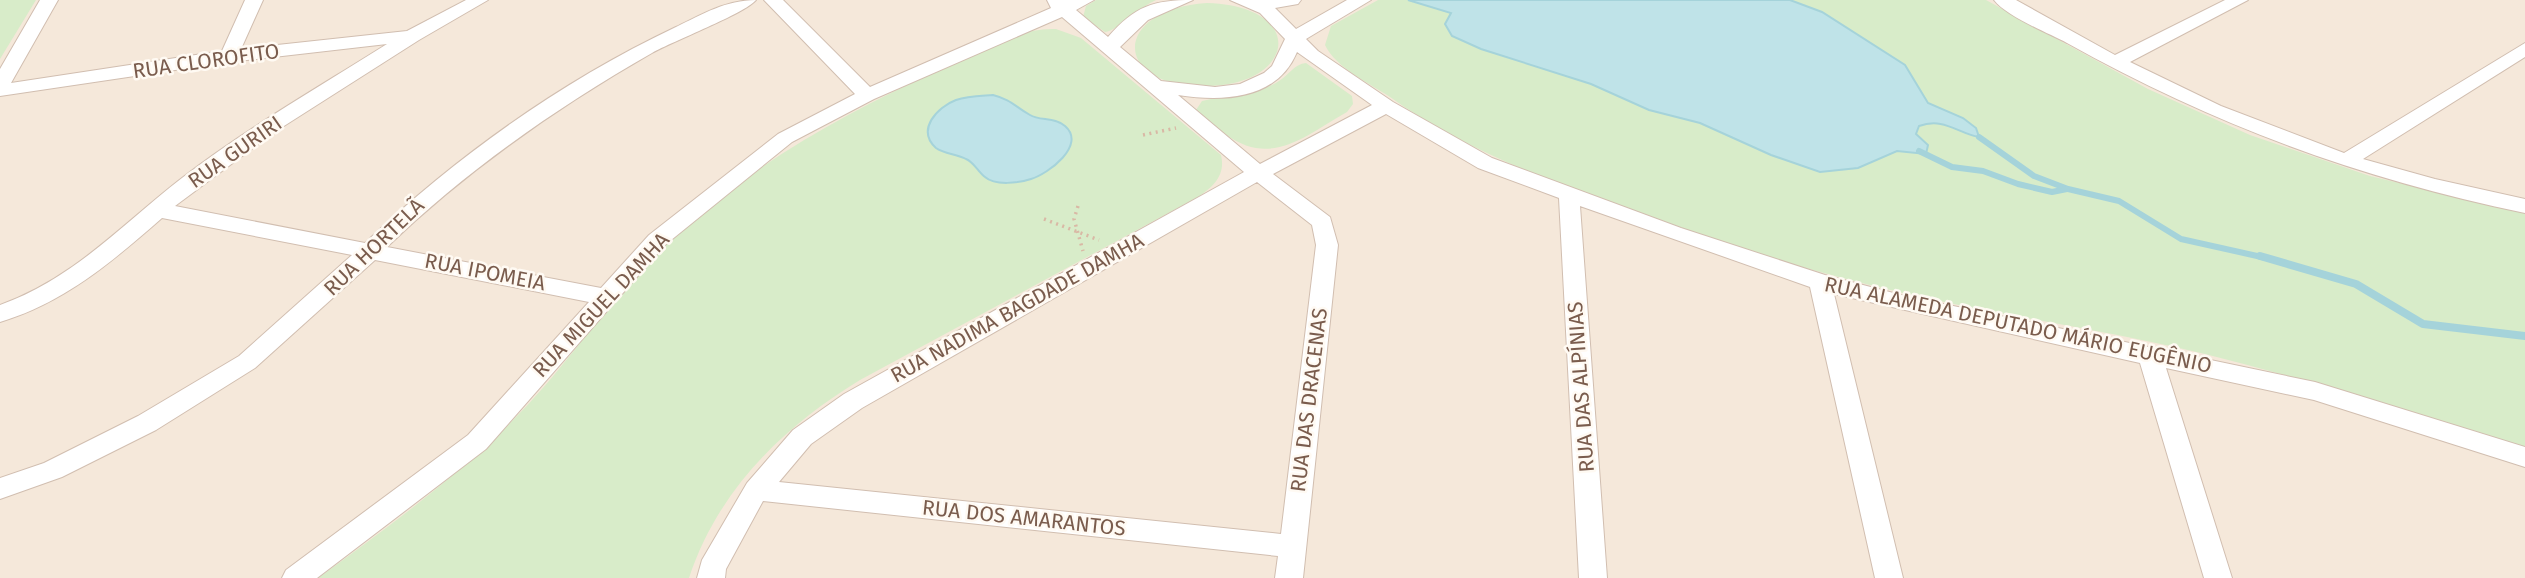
<svg xmlns="http://www.w3.org/2000/svg" width="2525" height="578" font-family="'Fira Sans',sans-serif">
<style>
.residential{fill:#f5e8da}
.green{fill:#d8ecc9}
.water{fill:#bfe3e8;stroke:#a5d3da;stroke-width:2}
.lines{fill:none;stroke-linecap:round;stroke-linejoin:round}
.stream-far1{stroke:#a5d3da;stroke-width:6}
.stream{stroke:#a5d3da;stroke-width:8}
.minor-casing{stroke:#d1beb0;stroke-width:2}
.path{stroke:#d9b8a5;stroke-width:3.5;stroke-dasharray:2 4.5;stroke-linecap:butt}
.minor{fill:#fff;fill-rule:evenodd}
.labels{text-anchor:middle;stroke-width:5;stroke-linejoin:round;paint-order:stroke}
.street-label{font-size:21px;fill:#7a5c4d;stroke:#fffaf3}
</style>
<rect width="100%" height="100%" fill="#fdf6ec"/>
<path class="residential" d="M4 0H2525V578H0V5Z"/>
<g class="green">
<path d="M0 0H36L0 59Z"/>
<path d="M1096 0H1156C1138 8 1119 30 1105 32L1083 17 1086 6Z"/>
<path d="M1378 0H1986L2148 89 2250 135 2370 176 2525 213V448C2419 414 2313 381 2205 354 2105 330 2003 316 1903 293 1793 267 1683 234 1578 192 1513 166 1447 138 1390 97 1369 83 1336 68 1325 45L1331 26Z"/>
<path d="M1207 3C1308 6 1297 86 1204 86 1111 87 1112 9 1207 3Z"/>
<path d="M1056 29 1081 38 1221 155C1226 175 1213 187 1198 197L860 380C783 427 718 490 689 578H318C386 529 451 481 511 422 558 376 594 322 638 273 721 182 827 121 938 71 974 55 1015 27 1056 29Z"/>
<path d="M1306 63 1352 96 1353 104 1347 112C1304 136 1272 168 1225 134 1216 126 1203 119 1196 110L1202 101C1229 94 1254 97 1279 81 1289 75 1294 64 1306 63Z"/>
</g>
<g class="water">
<path d="M1408 0H1790L1822 12 1905 65 1928 103 1963 118 1976 128 1979 137C1957 133 1944 117 1919 126L1916 134 1928 145 1926 154 1897 151 1858 168 1820 172 1771 155 1700 123 1649 110 1591 84 1481 49 1452 36 1445 24 1451 13Z"/>
<path d="M993 95C1012 100 1014 106 1030 115 1040 121 1055 117 1065 126 1087 145 1048 174 1031 179 1019 183 995 186 985 177 978 172 974 162 966 159 957 154 944 154 936 148 916 130 937 107 956 100 968 96 981 96 993 95Z"/>
</g>
<g class="lines">
<g class="stream-far1">
<path d="M1979 137 2034 176 2068 189 2119 201 2181 239 2266 258"/>
<path d="M1919 151 1952 167 1983 171 2018 184 2052 192 2067 189"/>
</g>
<path class="stream" d="M2260 256 2356 284 2423 324 2525 336"/>
<defs>
<g id="minor">
<path d="M40 0H58L11 83 222 51 245 0H263L241 49 407 31 466 0H488L419 40 273 133 175 206 365 243C457 156 562 81 676 27 703 14 726 0 756 0 744 14 673 41 652 53 556 108 467 170 387 247L601 288 649 235 778 134 855 94 764 0H783L870 87 1051 8 1047 0H1094L1076 10 1108 37C1135 6 1153 0 1193 0L1148 20 1120 47 1161 81 1215 87 1240 84 1264 73 1272 66 1285 39 1260 13 1230 0H1301L1298 4 1275 8 1296 29 1347 0H1371L1306 39 1318 51 1393 102 1492 158 1681 228 1825 275 1901 295 2315 382 2525 447V467L2314 400 2166 368 2232 578H2204L2140 363 1834 294 1903 578H1875L1810 287 1580 206 1607 578H1579L1559 198 1478 168 1386 114 1273 174 1330 217 1338 245 1303 578H1275L1278 556 763 501 726 569 725 578H697L702 560 747 483 793 430 844 394 1244 172 1062 17 874 99 792 142 665 245 486 449 317 578H282L286 570 468 435 589 302 375 260 255 368 156 430 62 477 0 499V478L44 463 138 416 239 356 352 255 162 218C113 261 64 303 0 322V305C75 278 121 225 182 178 247 128 319 87 387 44L229 62 0 96V69ZM1297 52 1372 105 1260 164 1178 95C1223 102 1277 100 1297 52ZM1257 182 1312 225 1316 245 1281 534 779 482 811 444 862 408Z"/>
<path d="M1994 0H2016L2115 55 2225 0H2248L2130 62 2221 106 2344 153 2525 43V57L2363 159 2435 179 2525 199V213C2360 179 2214 125 2067 43 2048 33 2006 16 1994 0Z"/>
</g>
</defs>
<use href="#minor" class="minor-casing"/>
<g class="path">
<path d="M1143 135 1176 128"/>
<path d="M1078 206 1074 219 1083 251"/>
<path d="M1044 219 1099 240"/>
</g>
<use href="#minor" class="minor"/>
</g>
<g class="labels">
<g class="street-label">
<text transform="translate(206 61) rotate(-8)" y="7">RUA CLOROFITO</text>
<text transform="translate(235 152) rotate(-35)" y="7">RUA GURIRI</text>
<text transform="translate(374 247) rotate(-44)" y="7">RUA HORTELÃ</text>
<text transform="translate(485 272) rotate(11)" y="7">RUA IPOMEIA</text>
<text transform="translate(601 305) rotate(-47)" y="7">RUA MIGUEL DAMHA</text>
<text transform="translate(1017 308) rotate(-29)" y="7">RUA NADIMA BAGDADE DAMHA</text>
<text transform="translate(2018 325) rotate(12)" y="7">RUA ALAMEDA DEPUTADO MÁRIO EUGÊNIO</text>
<text transform="translate(1581 387) rotate(-94)" y="7">RUA DAS ALPÍNIAS</text>
<text transform="translate(1309 400) rotate(-83)" y="7">RUA DAS DRACENAS</text>
<text transform="translate(1024 518) rotate(6)" y="7">RUA DOS AMARANTOS</text>
</g>
</g>
</svg>
